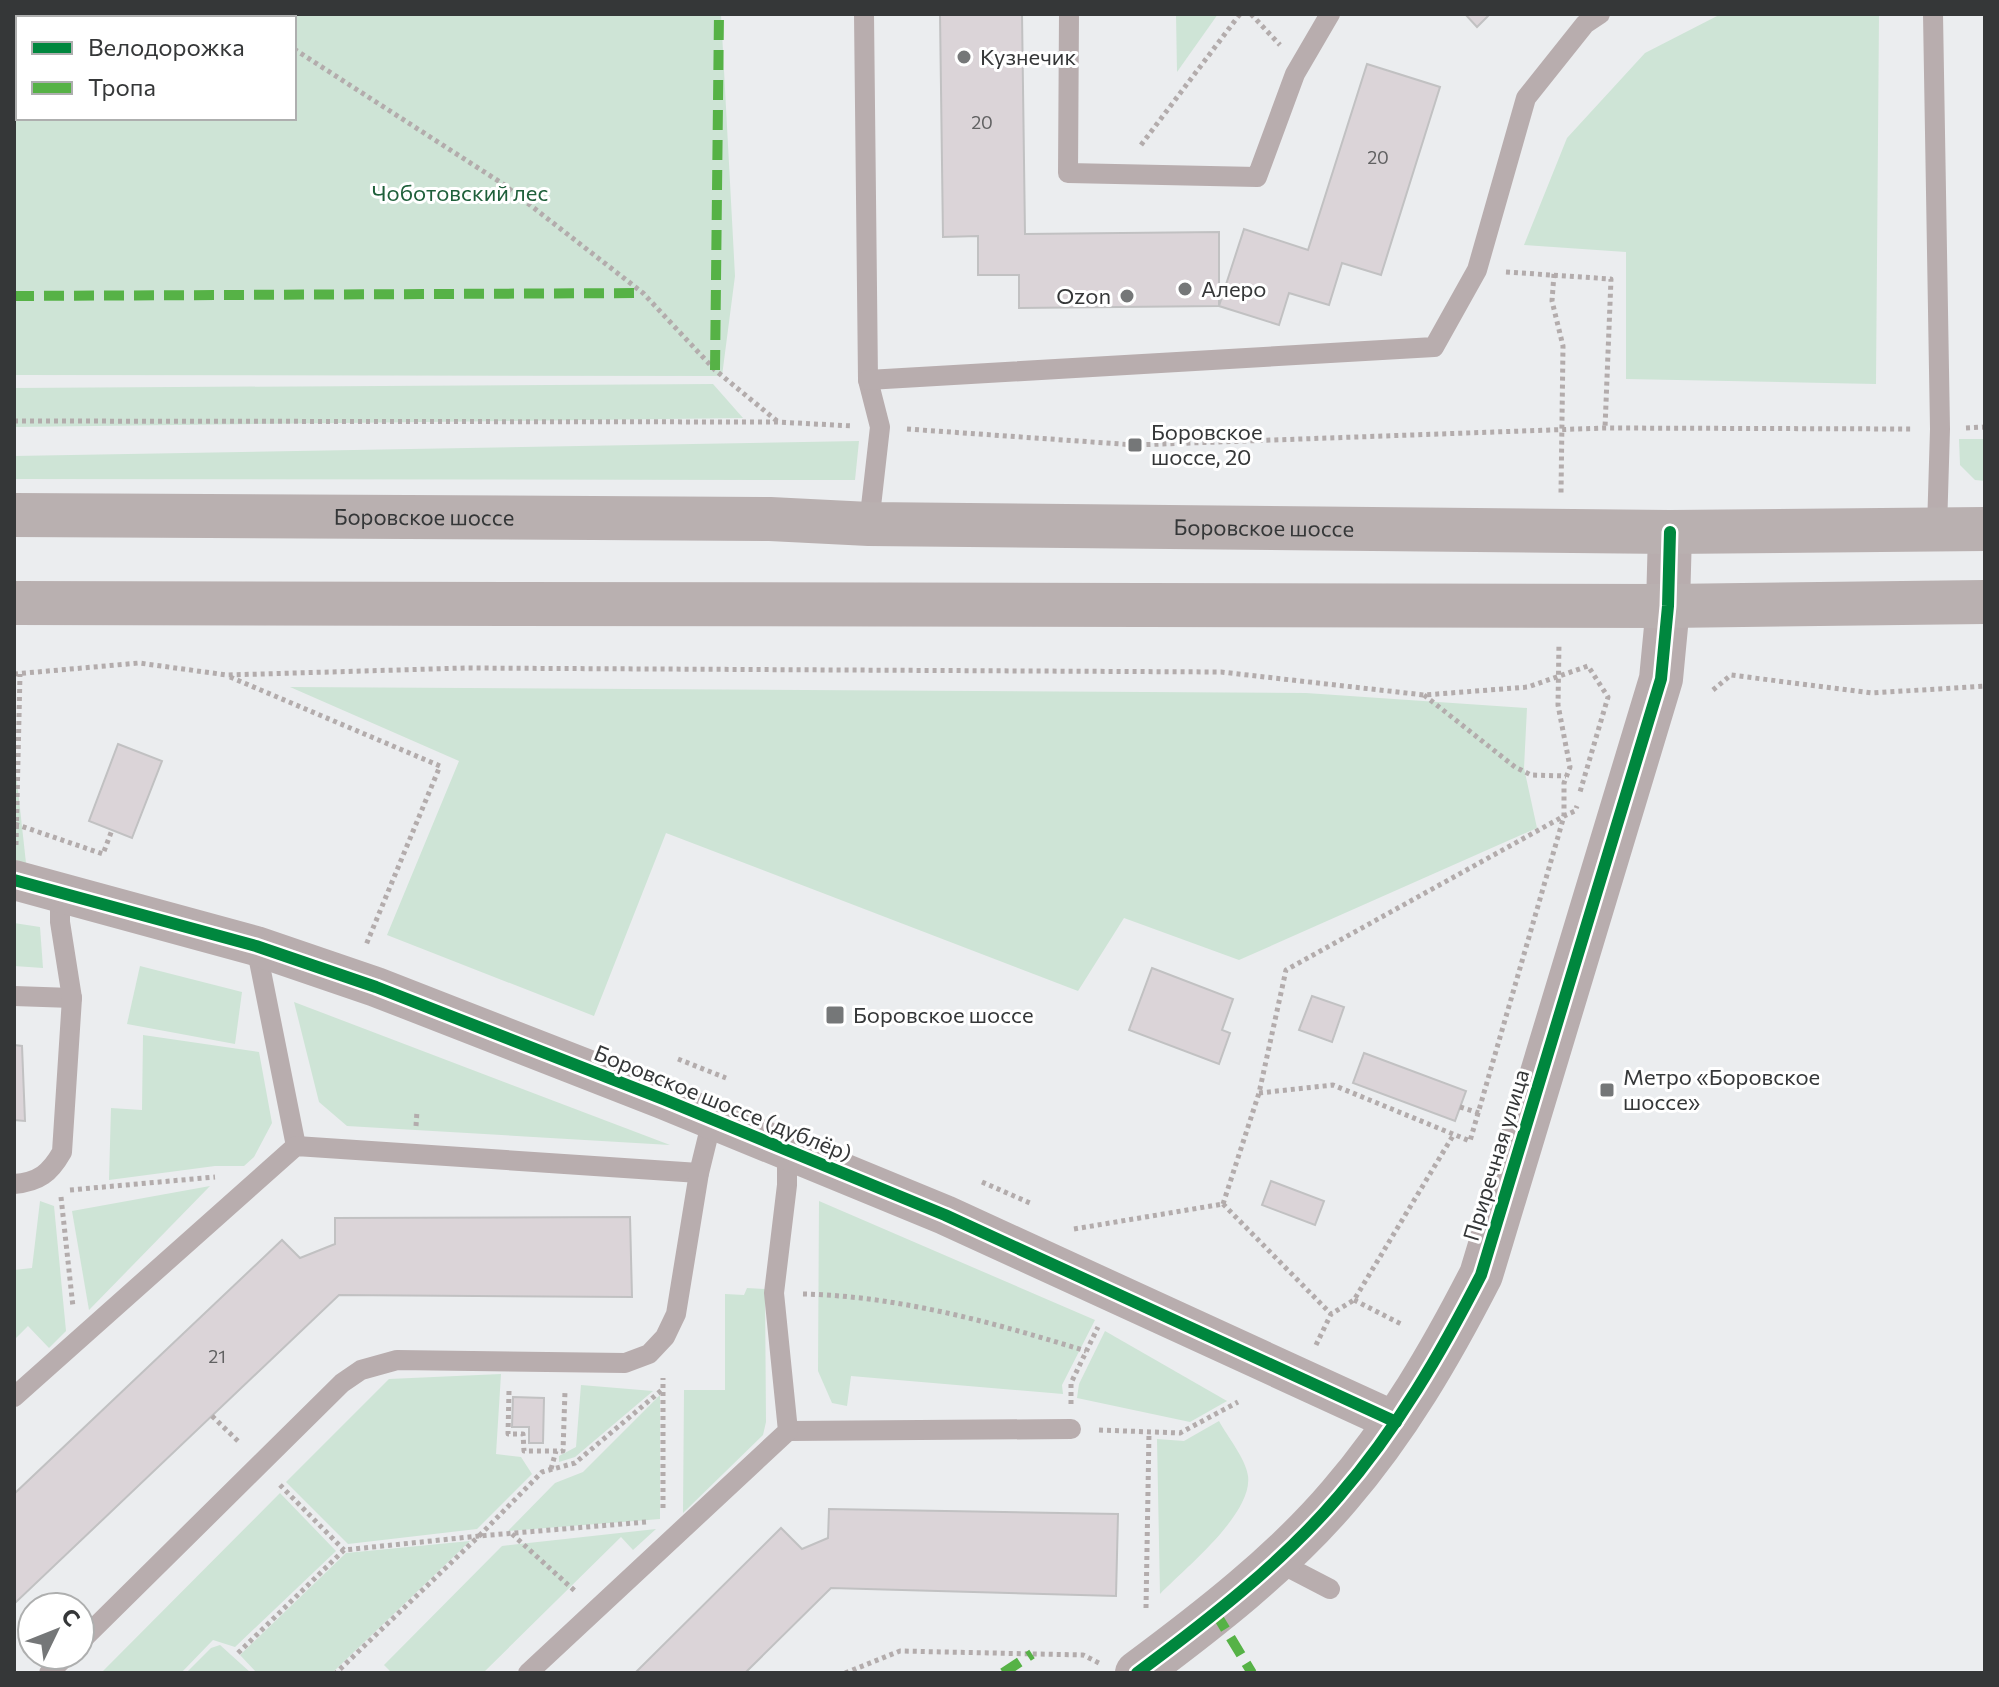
<svg xmlns="http://www.w3.org/2000/svg" width="1999" height="1687" font-family="Commissioner,sans-serif">
<style>
.green{fill:#cee4d6;fill-rule:evenodd}
.building{fill:#dbd4d8;stroke:#c1c1c2;stroke-width:2}
.lines{fill:none;stroke-linecap:round;stroke-linejoin:round}
.path{stroke:#b3acac;stroke-width:5;stroke-dasharray:4 4;stroke-linecap:butt}
.service{stroke:#b8adae;stroke-width:20}
.minor{stroke:#b8adae;stroke-width:40}
.tertiary{stroke:#b8adae;stroke-width:44}
.primary{stroke:#b9b0b0;stroke-width:44}
.quiet{stroke:#56b246;stroke-width:10;stroke-dasharray:20 10;stroke-linecap:butt}
.cycleway-casing{stroke:#fff;stroke-width:17}
.cycleway{stroke:#00873e;stroke-width:12}
.poi-dot{fill:#757778;stroke:#fff;stroke-width:3}
.labels{text-anchor:middle;stroke-width:6;stroke-linejoin:round;paint-order:stroke}
.number-label{font-size:18px;fill:#616162}
.poi-label{font-size:22px;fill:#353738;stroke:#fff;text-anchor:start}
.park-label{font-size:22px;fill:#1f603b;stroke:#fff}
.street-label{font-size:22px;fill:#353738;stroke:#fff}
</style>
<rect width="100%" height="100%" fill="#ebedef"/>
<g class="green">
<path d="M14 14H721L735 276 722 376 14 375ZM18 18H294V118H18Z"/>
<path d="M1176 14H1218L1177 72Z"/>
<path d="M1721 14H1879L1876 384 1626 379V252L1524 245 1567 138 1645 53Z"/>
<path d="M713 384 743 418 14 427V388Z"/>
<path d="M1959 439H1985V481L1975 480 1960 465Z"/>
<path d="M859 441 855 480 14 479V456Z"/>
<path d="M290 687 1306 693 1527 708 1524 768 1537 828 1239 960 1124 918 1078 991 666 833 594 1016 387 935 459 761Z"/>
<path d="M14 754 26 863 14 861Z"/>
<path d="M14 923 40 927 43 968 14 966Z"/>
<path d="M140 966 242 992 235 1044 127 1024Z"/>
<path d="M294 1002 670 1145 347 1126 319 1102Z"/>
<path d="M143 1035 259 1052 272 1123 254 1157 244 1166H215L109 1180 111 1108 142 1110Z"/>
<path d="M210 1186 89 1310 72 1211Z"/>
<path d="M40 1201 54 1206 66 1331 49 1348 28 1326 14 1340V1270L32 1268Z"/>
<path d="M819 1201 1095 1320 1062 1385 1063 1394 851 1376 847 1406 832 1403 818 1371Z"/>
<path d="M747 1288 765 1289 766 1422 763 1435 683 1513 684 1390H725V1294L744 1295Z"/>
<path d="M1105 1331 1227 1401 1190 1422 1077 1398 1079 1384Z"/>
<path d="M501 1374 496 1454 521 1457 532 1474 477 1529 348 1544 286 1482 389 1379Z"/>
<path d="M581 1385 653 1391 575 1457 559 1462V1456L576 1447Z"/>
<path d="M660 1395V1519L508 1531 555 1483 583 1472Z"/>
<path d="M1219 1421C1227 1436 1246 1459 1248 1476 1253 1514 1185 1568 1160 1594L1157 1439 1184 1441Z"/>
<path d="M280 1493 336 1551 235 1647 213 1640 181 1673H101Z"/>
<path d="M656 1529 633 1550 621 1537 483 1673H392L384 1665 502 1546Z"/>
<path d="M470 1541 332 1673H257L240 1655 346 1553Z"/>
<path d="M220 1645 251 1673H186L211 1648Z"/>
</g>
<g class="building">
<path d="M940 14H1022L1025 234 1219 232V306L1019 308V275H978V236L943 237Z"/>
<path d="M1465 14H1490L1477 27Z"/>
<path d="M1367 64 1440 87 1381 275 1342 263 1329 305 1289 293 1279 325 1219 306 1244 229 1308 250Z"/>
<path d="M118 744 162 761 132 838 89 821Z"/>
<path d="M1152 968 1233 999 1222 1030 1230 1033 1219 1064 1129 1030Z"/>
<path d="M1312 996 1344 1007 1332 1042 1299 1030Z"/>
<path d="M14 1045 22 1046 25 1121 14 1120Z"/>
<path d="M1364 1053 1466 1091 1455 1121 1353 1083Z"/>
<path d="M1271 1181 1324 1201 1315 1225 1262 1205Z"/>
<path d="M630 1217 632 1297 339 1295 14 1604V1494L282 1240 300 1258 335 1244V1218Z"/>
<path d="M513 1397 544 1398 543 1443H529V1427H512Z"/>
<path d="M829 1509 1118 1514 1116 1596 831 1588 745 1673H635L781 1528 802 1549 828 1538Z"/>
</g>
<g class="lines">
<g class="path">
<path d="M240 14 247 18"/>
<path d="M1251 14 1280 45"/>
<path d="M294 49 503 184 643 293 715 370 777 421"/>
<path d="M1141 145 1240 14"/>
<path d="M1506 272 1611 279 1605 428"/>
<path d="M1554 274 1552 301 1563 346 1561 493"/>
<path d="M14 421 777 422 853 426"/>
<path d="M1966 428 1985 427"/>
<path d="M907 429 1135 445 1605 428 1912 429"/>
<path d="M14 674 139 663 227 675 465 668 1221 672 1424 695 1528 687 1588 666 1608 697 1580 792"/>
<path d="M230 677 440 766 366 945"/>
<path d="M1713 690 1731 675 1872 693 1985 686"/>
<path d="M1424 695 1515 767 1531 775 1566 776"/>
<path d="M15 824 103 854 112 830"/>
<path d="M16 845 20 674"/>
<path d="M678 1059 726 1078"/>
<path d="M1259 1093 1333 1085 1470 1141 1564 816 1575 811 1577 806"/>
<path d="M1460 1107 1479 1113"/>
<path d="M416 1126 417 1111"/>
<path d="M982 1182 1030 1203"/>
<path d="M70 1190 215 1177"/>
<path d="M61 1197 73 1307"/>
<path d="M1223 1204 1259 1093 1286 970 1564 816V783L1570 767 1558 705 1559 643"/>
<path d="M1223 1204 1331 1314"/>
<path d="M1074 1229 1223 1204"/>
<path d="M803 1294C898 1296 995 1323 1086 1351"/>
<path d="M1354 1300 1403 1325"/>
<path d="M1316 1345 1331 1314 1354 1300 1454 1134"/>
<path d="M509 1391 508 1434H523L524 1451H563L565 1391"/>
<path d="M1071 1404V1383L1098 1327"/>
<path d="M212 1416 240 1443"/>
<path d="M1099 1430 1180 1433 1238 1402"/>
<path d="M551 1469 556 1451"/>
<path d="M280 1485 344 1550"/>
<path d="M663 1508V1378"/>
<path d="M646 1522 479 1536 542 1472 575 1463 663 1389"/>
<path d="M512 1534 576 1592"/>
<path d="M1146 1608 1149 1432"/>
<path d="M238 1653 344 1550 479 1536 336 1673"/>
<path d="M845 1673 900 1651 1083 1655 1099 1663"/>
</g>
<g class="service">
<path d="M864 14 868 380 880 427 869 524"/>
<path d="M1069 14 1068 173 1257 177 1295 74 1330 14"/>
<path d="M1933 14 1940 429 1937 529"/>
<path d="M868 380 1434 347 1477 270 1526 98 1585 24 1600 14"/>
<path d="M256 946 296 1146"/>
<path d="M14 996 72 998"/>
<path d="M14 1184C39 1182 50 1173 62 1152L72 998 60 922V893"/>
<path d="M14 1397 296 1146 699 1173"/>
<path d="M788 1431 1071 1429"/>
<path d="M1274 1560 1330 1589"/>
<path d="M80 1642 342 1383 361 1370 397 1360 625 1363 649 1354 665 1337 676 1314 699 1173 712 1120"/>
<path d="M49 1673 67 1655"/>
<path d="M528 1673 788 1431 774 1293 787 1185V1150"/>
</g>
<path class="minor" d="M14 880 256 946 376 987 663 1099 945 1215 1396 1422"/>
<path class="tertiary" d="M1137 1673C1207 1621 1282 1563 1339 1496 1397 1429 1441 1353 1481 1275L1661 679 1668 606 1670 532"/>
<g class="primary">
<path id="s1" d="M14 515 770 519 869 524 1670 532 1985 529"/>
<path d="M14 603 1668 606 1985 602"/>
</g>
<g class="quiet">
<path d="M14 296 643 293"/>
<path d="M715 370 719 14"/>
<path d="M1215 1612 1252 1673"/>
<path d="M1003 1673 1032 1654"/>
</g>
<defs>
<g id="cycleway">
<path d="M14 880 256 946 376 987 663 1099 945 1215 1396 1422"/>
<path d="M1137 1673C1207 1621 1282 1563 1339 1496 1397 1429 1441 1353 1481 1275L1661 679 1668 606 1670 532"/>
</g>
</defs>
<use href="#cycleway" class="cycleway-casing"/>
<use href="#cycleway" class="cycleway"/>
</g>
<g class="poi-dot">
<circle cx="964" cy="57" r="8"/>
<circle cx="1185" cy="289" r="8"/>
<circle cx="1127" cy="296" r="8"/>
<rect x="1127" y="437" width="16" height="16" rx="4"/>
<rect x="825" y="1005" width="20" height="20" rx="4"/>
<rect x="1599" y="1082" width="16" height="16" rx="4"/>
</g>
<g class="labels">
<g class="number-label">
<text x="982" y="129">20</text>
<text x="1378" y="164">20</text>
<text x="217" y="1363">21</text>
</g>
<g class="poi-label">
<text x="980" y="65">Кузнечик</text>
<text x="1201" y="297">Алеро</text>
<text x="1111" y="304" text-anchor="end">Ozon</text>
<text x="1151" y="440">Боровское<tspan x="1151" dy="25">шоссе, 20</tspan></text>
<text x="853" y="1023">Боровское шоссе</text>
<text x="1623" y="1085">Метро «Боровское<tspan x="1623" dy="25">шоссе»</tspan></text>
</g>
<g class="park-label">
<text x="460" y="201">Чоботовский лес</text>
</g>
<g class="street-label">
<text dy="8" stroke="none"><textPath href="#s1" startOffset="410">Боровское шоссе</textPath></text>
<text dy="8" stroke="none"><textPath href="#s1" startOffset="1250">Боровское шоссе</textPath></text>
<text transform="translate(723 1103) rotate(22)" y="8">Боровское шоссе (дублёр)</text>
<text transform="translate(1496 1155) rotate(-73)" y="8">Приречная улица</text>
</g>
</g>
<rect width="1999" height="1687" fill="none" stroke="#353738" stroke-width="32"/>
<rect x="16" y="16" width="280" height="104" fill="#ffffff" stroke="#aeafaf" stroke-width="2"/>
<rect x="32" y="42" width="40" height="12" fill="#00873e" stroke="#aeafaf" stroke-width="2"/>
<text x="88" y="56" font-size="24" fill="#353738">Велодорожка</text>
<rect x="32" y="82" width="40" height="12" fill="#56b246" stroke="#aeafaf" stroke-width="2"/>
<text x="88" y="96" font-size="24" fill="#353738">Тропа</text>
<g transform="translate(56 1631) rotate(47)"><circle r="38" fill="#ffffff" stroke="#aeafaf" stroke-width="2"/>
<path d="M0-6L14 30L0 20L-14 30Z" fill="#757778"/>
<text y="-12" font-size="22" font-weight="bold" text-anchor="middle" fill="#353738">С</text>
</g>
</svg>
